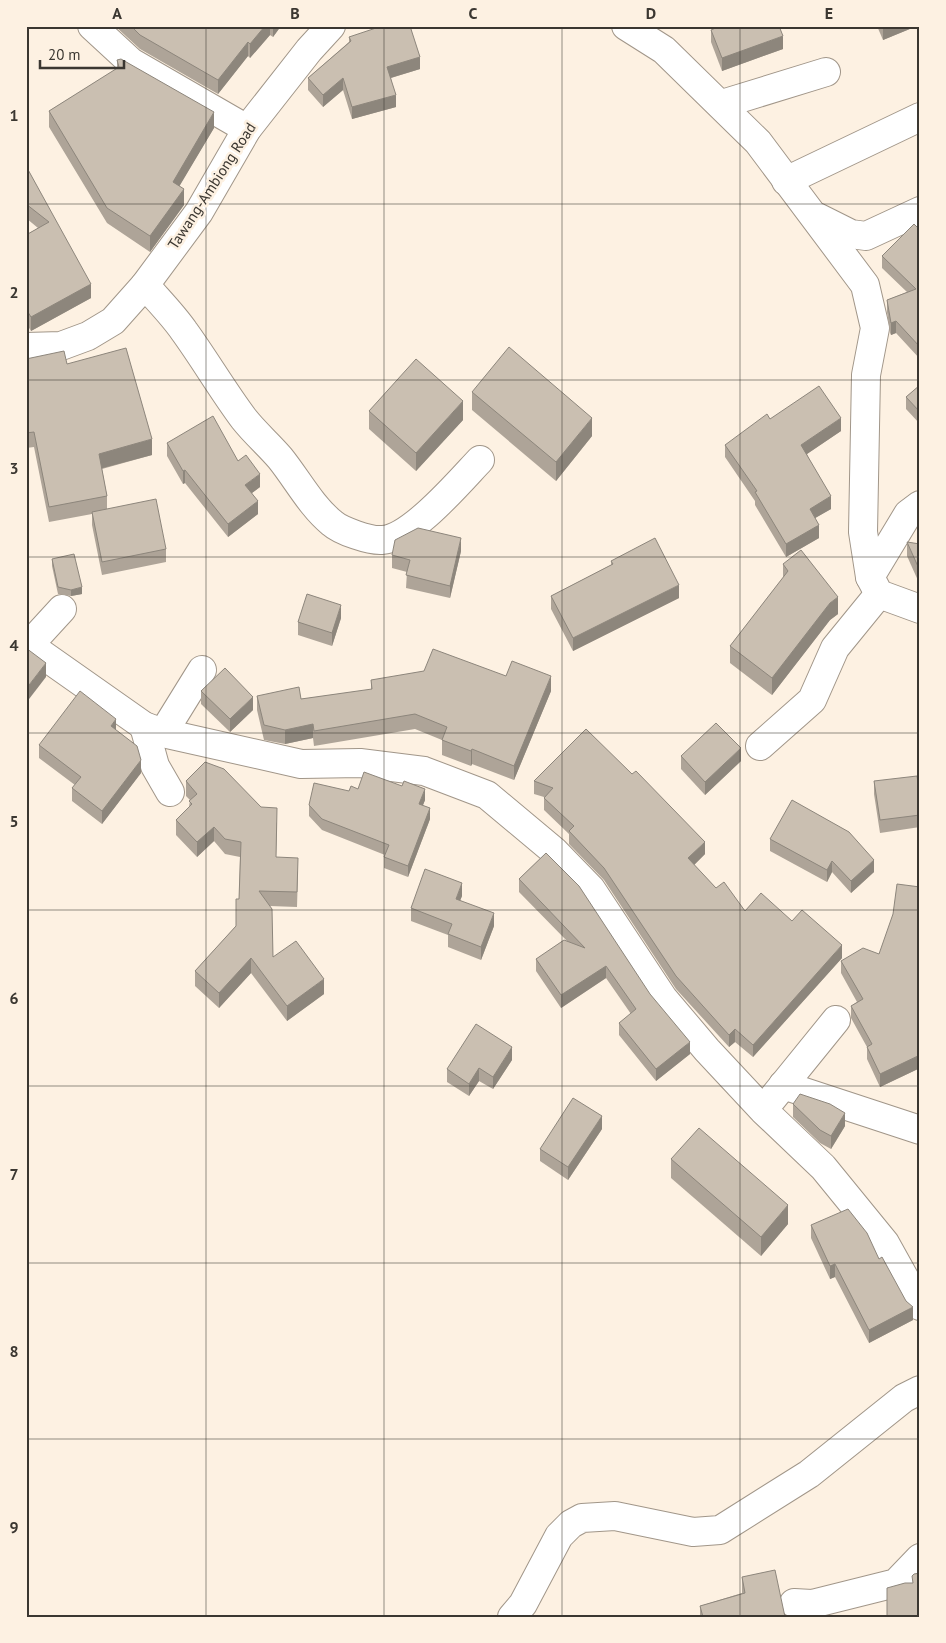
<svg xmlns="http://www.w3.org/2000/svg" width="946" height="1643" font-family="'PT Sans',sans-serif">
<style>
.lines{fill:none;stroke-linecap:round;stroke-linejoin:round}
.minor-casing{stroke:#a19689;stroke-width:30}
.secondary-casing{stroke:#a19689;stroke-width:30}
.minor{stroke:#fff;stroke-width:28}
.secondary{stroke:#fff;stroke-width:28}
.wall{fill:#aea498}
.shaded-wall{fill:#8d867c}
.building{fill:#cabfb1;stroke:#8d867c}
.grid{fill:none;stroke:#3b3731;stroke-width:1;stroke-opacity:0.55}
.labels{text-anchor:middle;stroke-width:5;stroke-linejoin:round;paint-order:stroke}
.street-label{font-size:15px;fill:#3b3731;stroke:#fdf1e2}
.neatline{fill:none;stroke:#3b3731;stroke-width:2}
.grid-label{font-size:16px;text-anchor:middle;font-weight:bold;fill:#3b3731}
</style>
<rect width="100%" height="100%" fill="#fdf1e2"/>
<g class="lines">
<defs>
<g id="minor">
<path d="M92 26 131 62 247 129"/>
<path d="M626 26 664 50 758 142 865 285 875 328 866 375 863 532 870 577 879 594 920 609"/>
<path d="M722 104 826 72"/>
<path d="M786 181 920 117"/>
<path d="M817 217 851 234 866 236 920 211"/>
<path d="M145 285C158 300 173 315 184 331 205 360 223 391 244 419 255 433 269 445 280 458 297 479 311 506 332 523 341 531 370 541 382 540 411 539 460 481 480 460"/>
<path d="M870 577 908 514 920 505"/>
<path d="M26 643 144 726 163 733 301 764 360 763 424 771 487 795 554 851 591 889 663 998 707 1050 763 1110 823 1167 885 1243 920 1306"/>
<path d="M29 645 62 609"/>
<path d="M144 726 155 766 170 792"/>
<path d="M163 733 202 670"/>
<path d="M760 746 812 700 835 648 879 594"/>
<path d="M783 1085 920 1130"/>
<path d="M772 1099 836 1020"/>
<path d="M794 1603 812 1604 896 1583 920 1558"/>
<path d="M512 1617 523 1604 559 1536 571 1524 582 1518 615 1516 693 1532 720 1530 809 1474 904 1398 920 1390"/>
</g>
<path id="secondary" d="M26 347 61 346 88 336 113 321 145 285 199 212 247 129 309 50 331 26"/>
</defs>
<use href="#minor" class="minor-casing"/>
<use href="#secondary" class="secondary-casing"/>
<use href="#minor" class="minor"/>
<use href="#secondary" class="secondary"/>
</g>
<g class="wall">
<path d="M115 26H281L273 37 270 35 250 58 248 56 218 94 140 49Z"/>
<path d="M877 26H917L883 40Z"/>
<path d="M411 29 420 69 391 78 396 107 352 119 343 90 323 107 308 90V78L349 42V37Z"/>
<path d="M711 30 783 49 722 71 711 42Z"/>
<path d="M117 60 214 128 179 186 184 205 150 252 107 223 49 127V111L117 69Z"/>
<path d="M26 166 91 298 31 331 26 323V235L38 228 26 218Z"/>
<path d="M920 230V359L896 333 891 335 890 333 887 312V300L907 292 882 268V256Z"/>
<path d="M26 359 67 364 152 455 102 469 107 496V509L166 549V562L102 575 92 525V514L49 522 34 447 26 448Z"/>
<path d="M920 385V424L906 409V397Z"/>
<path d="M472 392 592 436 556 481 472 410Z"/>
<path d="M369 411 463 420 416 471 369 429Z"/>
<path d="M770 419 841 431 807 454 831 509 815 518 819 538 786 557 755 505V501L725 457V445Z"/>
<path d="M167 443 260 487 252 493 258 514 228 537 185 483 183 484 167 456Z"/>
<path d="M907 542 920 544V585L907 556Z"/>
<path d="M461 551 450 598 406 588 407 572 392 568V555Z"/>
<path d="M52 559 82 594 71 596 58 594 52 566Z"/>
<path d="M611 561 679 598 573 651 551 609V596L611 565Z"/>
<path d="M783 564 838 614 830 620 772 695 730 663V646L783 578Z"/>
<path d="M341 618 332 646 298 635V622Z"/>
<path d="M506 676 551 691 514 780 472 764 471 766 442 755V740L415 729 314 746 313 738 285 744 264 740 257 710V696L301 699 371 690V680Z"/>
<path d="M201 691 253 710 230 732 201 704Z"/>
<path d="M586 729 705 854 694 865 716 888 745 911 792 921 842 958 753 1057 735 1042 729 1047 676 989 604 880 569 844V834L544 810V797L534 794V781Z"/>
<path d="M116 730 141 773 102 824 72 801V788L75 785 39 758V745Z"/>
<path d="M681 756 741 761 705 795 681 769Z"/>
<path d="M186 781 261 807 277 823 276 857 298 872 297 907 270 906 273 957 324 994 287 1021 251 973 219 1008 195 986V971L236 926 239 899 240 857 225 854 214 841 197 857 176 835V820L189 807 190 800 186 796Z"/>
<path d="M874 781 920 795V827L880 833 874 794Z"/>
<path d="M358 789 425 800 423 805 430 819 408 877 384 868V857L385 855 322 830 309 816V805L349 791Z"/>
<path d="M770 839 874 872 851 893 832 872 827 882 770 851Z"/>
<path d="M546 853 690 1054 656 1081 619 1035V1023L631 1014 606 978 561 1008 536 971V959L567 941 519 892V879Z"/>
<path d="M920 887V1068L880 1087 867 1059V1047L851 1018V1006L857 1002 841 973V961L879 954Z"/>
<path d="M462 896 460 900 494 926 481 960 448 947V935L411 921V908Z"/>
<path d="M512 1060 493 1089 479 1081 469 1096 447 1082V1069Z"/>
<path d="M793 1104 845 1126 831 1149 820 1143 793 1117Z"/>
<path d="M602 1129 568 1180 540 1161V1149Z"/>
<path d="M671 1159 788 1224 761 1256 671 1178Z"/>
<path d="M811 1225 879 1259 913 1320 869 1343 835 1277 830 1279 811 1238Z"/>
<path d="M742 1577 785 1617H700V1606L742 1593Z"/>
</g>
<g class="shaded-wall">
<path d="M265 26H270V35L250 58V44Z"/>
<path d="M273 26H281L273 37Z"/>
<path d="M883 26H917L883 40Z"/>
<path d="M783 36V49L722 71V58Z"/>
<path d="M248 42V56L218 94V80Z"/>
<path d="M420 57V69L387 79V67Z"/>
<path d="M343 78V90L323 107V95Z"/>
<path d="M396 95V107L352 119V107Z"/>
<path d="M214 112V128L173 197V182Z"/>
<path d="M184 189V205L150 252V236Z"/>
<path d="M91 284V298L31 331V317Z"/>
<path d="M896 321V333L891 335V323Z"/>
<path d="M463 401V420L416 471V453Z"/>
<path d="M592 418V436L556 481V462Z"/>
<path d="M841 418V431L801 458V445Z"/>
<path d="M152 439V455L99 469V454Z"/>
<path d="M185 470V483L183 484V471Z"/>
<path d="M260 474V487L245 498V485Z"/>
<path d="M831 496V509L810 521V509Z"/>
<path d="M258 501V514L228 537V524Z"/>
<path d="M819 525V538L786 557V544Z"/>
<path d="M461 538V551L450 598V586Z"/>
<path d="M679 585V598L573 651V638Z"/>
<path d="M82 587V594L71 596V590Z"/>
<path d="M838 597V614L830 620 772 695V678L830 603Z"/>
<path d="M341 605V618L332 646V633Z"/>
<path d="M46 663V677L26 703V689Z"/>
<path d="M551 676V691L514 780V766Z"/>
<path d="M253 697V710L230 732V719Z"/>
<path d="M116 719V732L111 726Z"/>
<path d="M313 724V738L285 744V730Z"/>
<path d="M741 748V761L705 795V782Z"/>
<path d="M472 749V764L471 766V751Z"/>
<path d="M141 760V773L102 824V811Z"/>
<path d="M425 789V800L419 815V804Z"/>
<path d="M430 808V819L408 877V866Z"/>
<path d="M214 827V841L197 857V842Z"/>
<path d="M705 842V854L688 871V858Z"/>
<path d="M874 860V872L851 893V881Z"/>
<path d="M832 861V872L827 882V870Z"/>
<path d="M462 883V896L456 911V899Z"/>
<path d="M494 913V926L481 960V947Z"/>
<path d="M842 945V958L753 1057V1045Z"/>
<path d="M251 958V973L219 1008V993Z"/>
<path d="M606 966V978L561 1008V995Z"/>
<path d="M324 979V994L287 1021V1006Z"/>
<path d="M735 1029V1042L729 1047V1035Z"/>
<path d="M690 1042V1054L656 1081V1069Z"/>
<path d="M512 1047V1060L493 1089V1077Z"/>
<path d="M920 1055V1068L880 1087V1074Z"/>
<path d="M479 1068V1081L469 1096V1084Z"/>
<path d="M845 1113V1126L831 1149V1136Z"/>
<path d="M602 1116V1129L568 1180V1167Z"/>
<path d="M788 1205V1224L761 1256V1237Z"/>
<path d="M835 1264V1277L830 1279V1266Z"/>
<path d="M913 1307V1320L869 1343V1330Z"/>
</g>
<g class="building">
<path d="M131 26H265L250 44 248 42 218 80 140 35Z"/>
<path d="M382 26H410L420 57 387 67 396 95 352 107 343 78 323 95 308 78 351 41 349 37Z"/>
<path d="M720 26H779L783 36 722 58 711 30Z"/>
<path d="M121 59 214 112 173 182 184 189 150 236 107 208 49 111 119 67 117 60Z"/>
<path d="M26 166 91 284 31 317 26 309V235L49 222 26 204Z"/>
<path d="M914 224 920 230V347L896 321 891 323 887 300 916 289 882 256Z"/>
<path d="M509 347 592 418 556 462 472 392Z"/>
<path d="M126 348 152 439 99 454 107 496 49 507 34 432 26 433V359L64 351 67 364Z"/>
<path d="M416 359 463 401 416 453 369 411Z"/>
<path d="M920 385V412L906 397Z"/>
<path d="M819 386 841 418 801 445 831 496 810 509 819 525 786 544 755 492 757 491 725 445 767 414 770 419Z"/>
<path d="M213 416 238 461 246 455 260 474 245 485 258 501 228 524 185 470 183 471 167 443Z"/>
<path d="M156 499 166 549 102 562 92 512Z"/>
<path d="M418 528 461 538 450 586 406 575 410 560 392 555 395 540Z"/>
<path d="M655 538 679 585 573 638 551 596 613 564 611 561Z"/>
<path d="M907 542 920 544V571Z"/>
<path d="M801 550 838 597 830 603 772 678 730 646 788 571 783 564Z"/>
<path d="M74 554 82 587 71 590 58 587 52 559Z"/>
<path d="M307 594 341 605 332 633 298 622Z"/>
<path d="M26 648 46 663 26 689Z"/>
<path d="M433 649 506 676 512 661 551 676 514 766 472 749 471 751 442 740 447 727 415 714 314 731 313 724 285 730 264 725 257 696 299 687 301 699 372 689 371 680 424 671Z"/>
<path d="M225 668 253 697 230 719 201 691Z"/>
<path d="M80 691 116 719 111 726 137 746 141 760 102 811 72 788 81 777 39 745Z"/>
<path d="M716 723 741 748 705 782 681 756Z"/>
<path d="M586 729 632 774 636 771 705 842 688 858 716 888 724 882 745 911 761 893 792 921 802 910 842 945 753 1045 735 1029 729 1035 676 976 604 868 569 831 574 826 544 798 553 788 534 781Z"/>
<path d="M205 762 224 769 261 807 277 808 276 857 298 858 297 892 259 891 272 909 273 957 296 941 324 979 287 1006 251 958 219 993 195 971 236 926V899H239L241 842 225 839 214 827 197 842 176 820 192 804 189 801 197 794 186 781Z"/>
<path d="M364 772 402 786 404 781 425 789 419 804 430 808 408 866 384 857 389 845 322 819 309 805 314 783 349 791 351 786 358 789Z"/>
<path d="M917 776 920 795V815L880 820 874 781Z"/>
<path d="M792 800 849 832 874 860 851 881 832 861 827 870 770 839Z"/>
<path d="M546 853 579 886 650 994 690 1042 656 1069 619 1023 636 1009 606 966 561 995 536 959 564 940 585 948 519 879Z"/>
<path d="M425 869 462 883 456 899 494 913 481 947 448 934 452 924 411 908Z"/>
<path d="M897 884 920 887V1055L880 1074 867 1047 872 1044 851 1006 863 999 841 961 863 948 879 954 893 914Z"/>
<path d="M476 1024 512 1047 493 1077 479 1068 469 1084 447 1069Z"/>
<path d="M800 1094 830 1104 845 1113 831 1136 820 1130 793 1104Z"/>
<path d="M573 1098 602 1116 568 1167 540 1149Z"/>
<path d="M699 1128 788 1205 761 1237 671 1159Z"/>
<path d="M848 1209 867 1233 879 1259 882 1257 906 1301 913 1307 869 1330 835 1264 830 1266 811 1225Z"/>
<path d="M775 1570 785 1617H703L700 1606 745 1593 742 1577Z"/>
<path d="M920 1573V1617H887V1588L905 1583H913L912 1576 914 1574Z"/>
</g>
<path class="grid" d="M206 26V1617M384 26V1617M562 26V1617M740 26V1617M26 204H920M26 380H920M26 557H920M26 733H920M26 910H920M26 1086H920M26 1263H920M26 1439H920"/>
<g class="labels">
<g class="street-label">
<text transform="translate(212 186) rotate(-57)" y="5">Tawang-Ambiong Road</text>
</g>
</g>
<rect width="946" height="1643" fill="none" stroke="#fdf1e2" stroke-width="55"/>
<path d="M40 60v8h84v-8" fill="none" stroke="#3b3731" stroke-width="2.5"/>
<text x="48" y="60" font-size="15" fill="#3b3731" stroke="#fdf1e2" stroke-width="4" paint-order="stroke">20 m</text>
<rect x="28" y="28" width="890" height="1588" class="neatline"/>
<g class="grid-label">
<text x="117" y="19">A</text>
<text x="295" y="19">B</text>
<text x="473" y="19">C</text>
<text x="651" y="19">D</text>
<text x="829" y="19">E</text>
<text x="14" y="121">1</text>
<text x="14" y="298">2</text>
<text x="14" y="474">3</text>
<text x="14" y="651">4</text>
<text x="14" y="827">5</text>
<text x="14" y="1004">6</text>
<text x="14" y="1180">7</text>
<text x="14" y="1357">8</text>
<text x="14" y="1533">9</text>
</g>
</svg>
